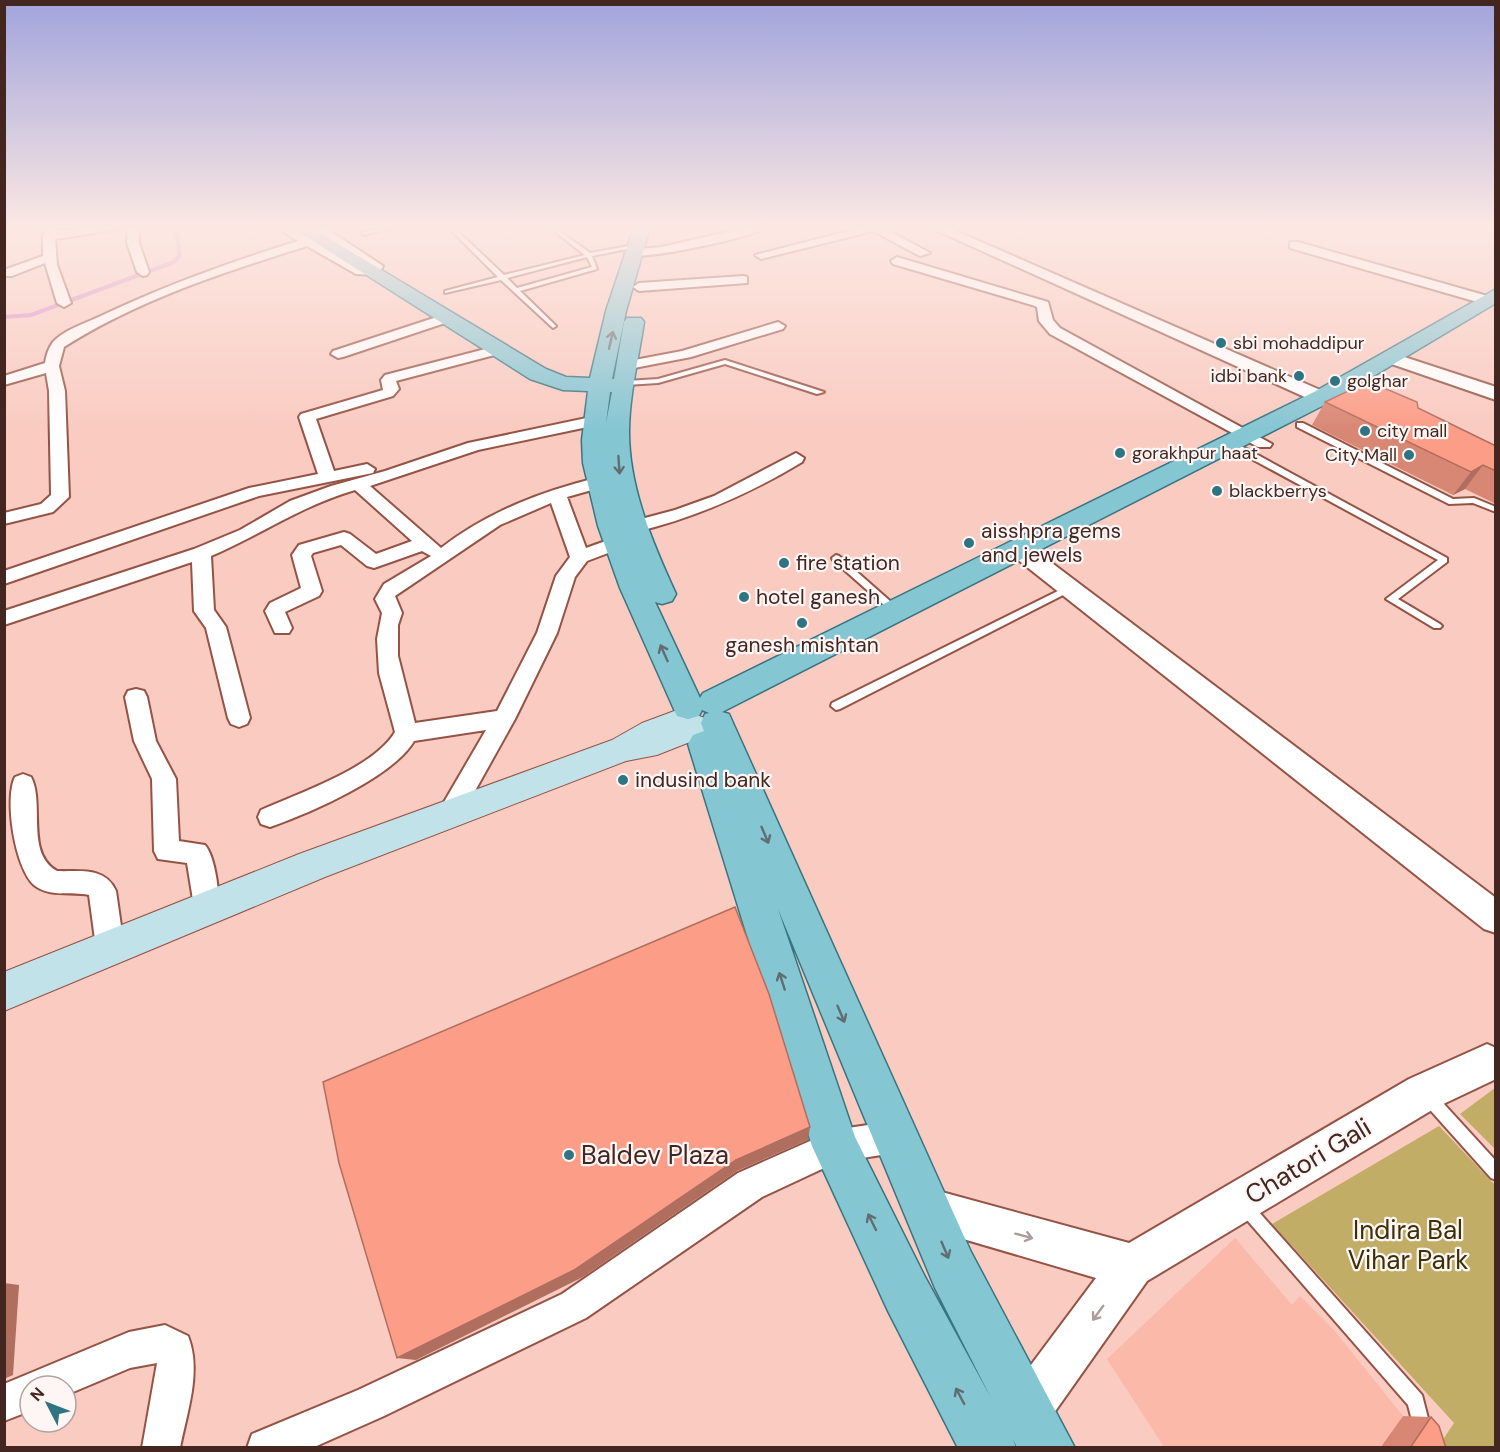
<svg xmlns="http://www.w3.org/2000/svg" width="1500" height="1452" font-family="'DM Sans',sans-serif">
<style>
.built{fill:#fbb9aa}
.green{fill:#c2ad67}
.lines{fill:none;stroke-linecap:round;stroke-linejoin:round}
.stream{stroke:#d68dc9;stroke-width:4}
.service-casing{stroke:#945345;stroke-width:4}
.minor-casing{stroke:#945345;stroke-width:4}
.tertiary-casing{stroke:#945345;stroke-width:4}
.secondary-casing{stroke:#945345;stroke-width:2}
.primary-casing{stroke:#397581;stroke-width:3}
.service{fill:#fff;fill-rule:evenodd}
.minor{fill:#fff;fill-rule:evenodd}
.tertiary{fill:#fff;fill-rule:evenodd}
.secondary{fill:#c2e2e9;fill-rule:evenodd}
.primary{fill:#85c6d3;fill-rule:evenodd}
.wall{fill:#d98775}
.shaded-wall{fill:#b06e5f}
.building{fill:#fc9d88;stroke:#b06e5f;stroke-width:1.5}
.oneway{stroke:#616e71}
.oneway2{stroke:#aa9d9b}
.poi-dot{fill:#2f7482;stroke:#fef6f4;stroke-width:2}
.labels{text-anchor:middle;stroke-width:4.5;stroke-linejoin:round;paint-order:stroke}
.far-poi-label{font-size:18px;fill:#432620;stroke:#fef6f4;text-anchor:start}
.poi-label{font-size:21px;fill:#432620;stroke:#fef6f4;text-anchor:start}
.near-poi-label{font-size:26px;fill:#432620;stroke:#fef6f4;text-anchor:start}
.near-street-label{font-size:26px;fill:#432620;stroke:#fef6f4}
.near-park-label{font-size:26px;fill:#3c3006;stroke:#fef6f4}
</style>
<rect width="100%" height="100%" fill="#f9cbc1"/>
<path class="built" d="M1235 1238 1292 1305 1300 1296 1334 1330 1403 1416 1380 1447H1164L1107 1359Z"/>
<g class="green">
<path d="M1495 1088V1149L1460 1114Z"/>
<path d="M1439 1126 1495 1185V1447H1438L1454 1423 1272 1224Z"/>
</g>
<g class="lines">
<path class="stream" d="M4 317 31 315 174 262 180 255 176 227"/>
<defs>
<g id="service">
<path d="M388 227H396L364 235 361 233Z"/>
<path d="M448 227H453L504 275 585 255 549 227H554L590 253 634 245 637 247 592 256 597 269 520 291 555 325 556 326 553 328 501 280 445 293V291L498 277ZM587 257 592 267 517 288 507 278Z"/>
<path d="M725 360 824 392 817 394 725 364 658 383 626 385 623 383 626 381 658 379Z"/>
<path d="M1297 423H1303L1453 499 1474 498 1496 507V512L1473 503 1449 504 1297 427Z"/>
<path d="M1226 441H1232L1447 558V562L1398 599 1440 624 1442 626 1440 628H1434L1386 599 1438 560 1226 445Z"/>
<path d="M836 555 839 556 899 609 901 611 899 613H893L833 560 832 558Z"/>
<path d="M1068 586 1073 589 1071 591 840 709 836 710 831 706 832 703Z"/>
<path d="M1428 1090 1433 1092 1496 1161V1180L1491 1178 1423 1102 1421 1097 1423 1092Z"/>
<path d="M1245 1199 1250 1202 1422 1395 1431 1430 1428 1436 1422 1439 1416 1436 1408 1405 1240 1212 1237 1207 1240 1202Z"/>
</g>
<g id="minor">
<path d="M47 227H57V231L92 227H120L114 230 55 239 57 265 71 303 64 307 57 303 45 263 12 276H4V270L43 256V236Z"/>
<path d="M128 227H139V243L149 272 147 275 143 276 137 272 127 243Z"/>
<path d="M276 227H289L363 267 370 268 311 227H324L383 266 378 275 356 274 307 246C224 272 138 300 64 347L59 366 65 391 69 497 53 512 4 524V513L41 504 51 495 49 391 46 373 4 385V376L45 363C46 356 48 349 53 342 65 329 89 322 105 314 169 284 230 262 298 241Z"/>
<path d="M749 227H767C755 237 635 263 625 254L631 250 661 247Z"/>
<path d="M864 227H882L930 253 920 256 873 231 761 259 755 255Z"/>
<path d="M1290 242H1298L1491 297 1493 300 1491 303H1481L1290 248Z"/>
<path d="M897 257 1048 302 1053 320 1060 328 1272 444 1270 447H1258L1050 334 1039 321 1037 307 1032 305 893 264 891 261Z"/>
<path d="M743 276 747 277V283L639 291 633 287 639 283Z"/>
<path d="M446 314 451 315V321L343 357 338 358 331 354 333 351Z"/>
<path d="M778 322 785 326 783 329 691 357 629 369 622 365 624 362 682 351Z"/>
<path d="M497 346 502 347V353L396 381 399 389 393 396 316 419 334 471 367 464 375 469 373 473 259 496 4 584V571L249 488 318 474 299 417 301 414 383 390 381 380 385 375Z"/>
<path d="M596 416 602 418 604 421 602 424 478 450 370 486 441 548C489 511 543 491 600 477L609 482 606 486 567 497 586 548 617 537 626 543 624 547 587 561 575 577 557 633 515 719 461 816 452 819 443 816 440 809 486 730 414 741C393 777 310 813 270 827L261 824 258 817 261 810C299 793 374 768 395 732L379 673 377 639 382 613 375 599 384 584 431 556 422 551 374 568 367 566 341 545 313 553 311 556 322 591 319 596 285 612 292 628 289 633H275L265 611 270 603 301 588 292 555 299 545 344 532 350 534 376 554 412 541 355 490C303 505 260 535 211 556L214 610 226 627 250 718 247 724 239 727 231 724 228 718 206 628 194 611 192 562 4 625V611L194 549 240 530 290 501 331 486 385 471 468 443ZM551 503 570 557 556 576 537 633 497 711 415 723 398 656V625L402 613 395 596 500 525Z"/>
<path d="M796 453 804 458 802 462C749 494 697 517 636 532L627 526 630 522 675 510 714 496Z"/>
<path d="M136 689 144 691 147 697 156 741 176 779 179 841 205 845C215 856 222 901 216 915L207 918 198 915 194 906 187 863 158 859 154 851 152 779 134 741 125 697 128 691Z"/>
<path d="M23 774 31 777C45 803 25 853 57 871 79 872 105 866 116 891L124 947 120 956 110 960 100 956 96 947 89 895C71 891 50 898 34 885 15 868 4 799 15 777Z"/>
<path d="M894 1121 905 1126 910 1137 905 1148 894 1153 837 1162 762 1197 586 1318 384 1416 312 1448H247L252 1434 358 1390 562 1294 738 1173 835 1130Z"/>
<path d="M165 1325 188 1336C202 1371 187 1412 180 1448H142L157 1363 130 1368 66 1395V1386H30V1411L4 1421V1384L129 1332Z"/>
</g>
<g id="tertiary">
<path d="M929 227H947L1343 400 1346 404 1343 408H1329Z"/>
<path d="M1389 352 1496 387V400L1383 361 1380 357Z"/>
<path d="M1020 542 1028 545 1496 898V933L1484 929 1012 555 1008 550 1012 545Z"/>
<path d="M1487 1044 1496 1048V1079L1437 1107 1147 1281 1044 1427 1027 1434 1010 1427 1003 1410 1010 1393 1096 1278 912 1224 906 1209 912 1194 927 1188 1129 1243 1409 1079Z"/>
</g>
<path id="secondary" d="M685 707 696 710 699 716 705 718 710 727 705 736 657 755 626 761 325 877 4 1011V972L299 854 612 740 642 723Z"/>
<path id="primary" d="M291 227H310L546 369 566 377 590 378 606 311 634 227H650L626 311 612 379H614L624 322 627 318H641L644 322C639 356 629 397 629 432 629 488 653 544 676 594L672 601 662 604 655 602 700 698 703 693 1314 392 1496 289V303L1330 402 722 712 729 714 733 723 971 1252 1075 1448H1017L1013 1439 1016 1448H958L888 1311 812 1146 688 744 693 735 704 731 701 723 705 714 709 713 702 710 699 716 688 719 677 716 620 588 598 526 583 463 582 440 588 391 563 390 530 379ZM610 392H612L606 423ZM778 909 935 1288 991 1398 924 1275 855 1137Z"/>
</defs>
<use href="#service" class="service-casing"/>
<use href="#minor" class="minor-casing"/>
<use href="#tertiary" class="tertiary-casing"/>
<use href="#secondary" class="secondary-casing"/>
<use href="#primary" class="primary-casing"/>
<use href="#service" class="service"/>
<use href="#minor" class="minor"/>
<use href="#tertiary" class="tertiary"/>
<use href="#secondary" class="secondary"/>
<use href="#primary" class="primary"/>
</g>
<g class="wall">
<path d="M1325 402 1418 408 1496 446V504L1465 489 1453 495 1312 425Z"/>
<path d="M1403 1416 1431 1417 1446 1448H1380Z"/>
</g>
<g class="shaded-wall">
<path d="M1483 465 1465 489 1453 495 1471 472Z"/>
<path d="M810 1127 808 1140 737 1171 583 1277 416 1360 397 1358 736 1160Z"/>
<path d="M4 1283 19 1285 13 1375 4 1379Z"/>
</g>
<g class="building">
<path d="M1365 380 1417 402 1418 408 1496 446V471L1483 465 1471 472 1325 402 1359 386Z"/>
<path d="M735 907 769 994 810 1127 736 1160 574 1270 397 1358 339 1163 323 1082Z"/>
<path d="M1431 1417 1439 1426 1446 1448H1410Z"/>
</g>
<defs><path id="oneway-shaft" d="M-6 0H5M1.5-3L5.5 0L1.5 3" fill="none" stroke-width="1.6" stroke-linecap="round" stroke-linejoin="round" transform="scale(1.5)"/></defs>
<g class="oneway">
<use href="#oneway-shaft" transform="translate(611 340) rotate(-77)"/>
<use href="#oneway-shaft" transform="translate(619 465) rotate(86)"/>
<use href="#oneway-shaft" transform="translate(664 653) rotate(-114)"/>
<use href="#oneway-shaft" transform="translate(765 835) rotate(67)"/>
<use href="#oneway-shaft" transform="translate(782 981) rotate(-108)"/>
<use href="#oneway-shaft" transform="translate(841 1014) rotate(67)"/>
<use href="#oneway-shaft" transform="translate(872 1222) rotate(-116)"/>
<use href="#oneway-shaft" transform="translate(945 1250) rotate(67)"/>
<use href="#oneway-shaft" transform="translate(960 1396) rotate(-118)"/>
</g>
<g class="oneway2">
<use href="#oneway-shaft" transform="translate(1024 1236) rotate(15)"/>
<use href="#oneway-shaft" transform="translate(1098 1313) rotate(126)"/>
</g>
<linearGradient id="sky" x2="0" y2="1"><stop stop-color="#a1a4dc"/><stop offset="0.53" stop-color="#fce8e3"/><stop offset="1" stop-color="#fce8e3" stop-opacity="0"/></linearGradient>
<rect width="1500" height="430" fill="url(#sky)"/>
<g class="poi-dot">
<circle cx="1221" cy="343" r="6"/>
<circle cx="1299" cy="376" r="6"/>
<circle cx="1335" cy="381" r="6"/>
<circle cx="1365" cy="431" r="6"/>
<circle cx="1120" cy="453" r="6"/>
<circle cx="1409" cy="455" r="6"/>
<circle cx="1217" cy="491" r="6"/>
<circle cx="969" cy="543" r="6"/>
<circle cx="784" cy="563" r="6"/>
<circle cx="744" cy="597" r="6"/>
<circle cx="802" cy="623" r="6"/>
<circle cx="623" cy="780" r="6"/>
<circle cx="569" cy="1155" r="6"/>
</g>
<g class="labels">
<g class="far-poi-label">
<text x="1233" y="349">sbi mohaddipur</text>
<text x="1287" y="382" text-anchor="end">idbi bank</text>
<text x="1347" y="387">golghar</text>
<text x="1377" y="437">city mall</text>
<text x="1132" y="459">gorakhpur haat</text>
<text x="1397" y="461" text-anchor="end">City Mall</text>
<text x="1229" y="497">blackberrys</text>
</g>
<g class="poi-label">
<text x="981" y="538">aisshpra gems<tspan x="981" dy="24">and jewels</tspan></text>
<text x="796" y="570">fire station</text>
<text x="756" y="604">hotel ganesh</text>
<text x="802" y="652" text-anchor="middle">ganesh mishtan</text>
<text x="635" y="787">indusind bank</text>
</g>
<g class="near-poi-label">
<text x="581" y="1164">Baldev Plaza</text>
</g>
<g class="near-street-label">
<text transform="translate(1308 1161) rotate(-31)" y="9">Chatori Gali</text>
</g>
<g class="near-park-label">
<text x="1408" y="1239">Indira Bal<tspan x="1408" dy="30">Vihar Park</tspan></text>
</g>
</g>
<rect width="1500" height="1452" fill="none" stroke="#432620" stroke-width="12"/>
<g transform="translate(48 1404) rotate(312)"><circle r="28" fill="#fef6f4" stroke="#b3a39f" stroke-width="1.5"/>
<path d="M0-4.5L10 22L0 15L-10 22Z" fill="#2f7482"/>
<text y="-9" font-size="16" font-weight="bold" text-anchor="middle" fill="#432620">N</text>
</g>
</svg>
